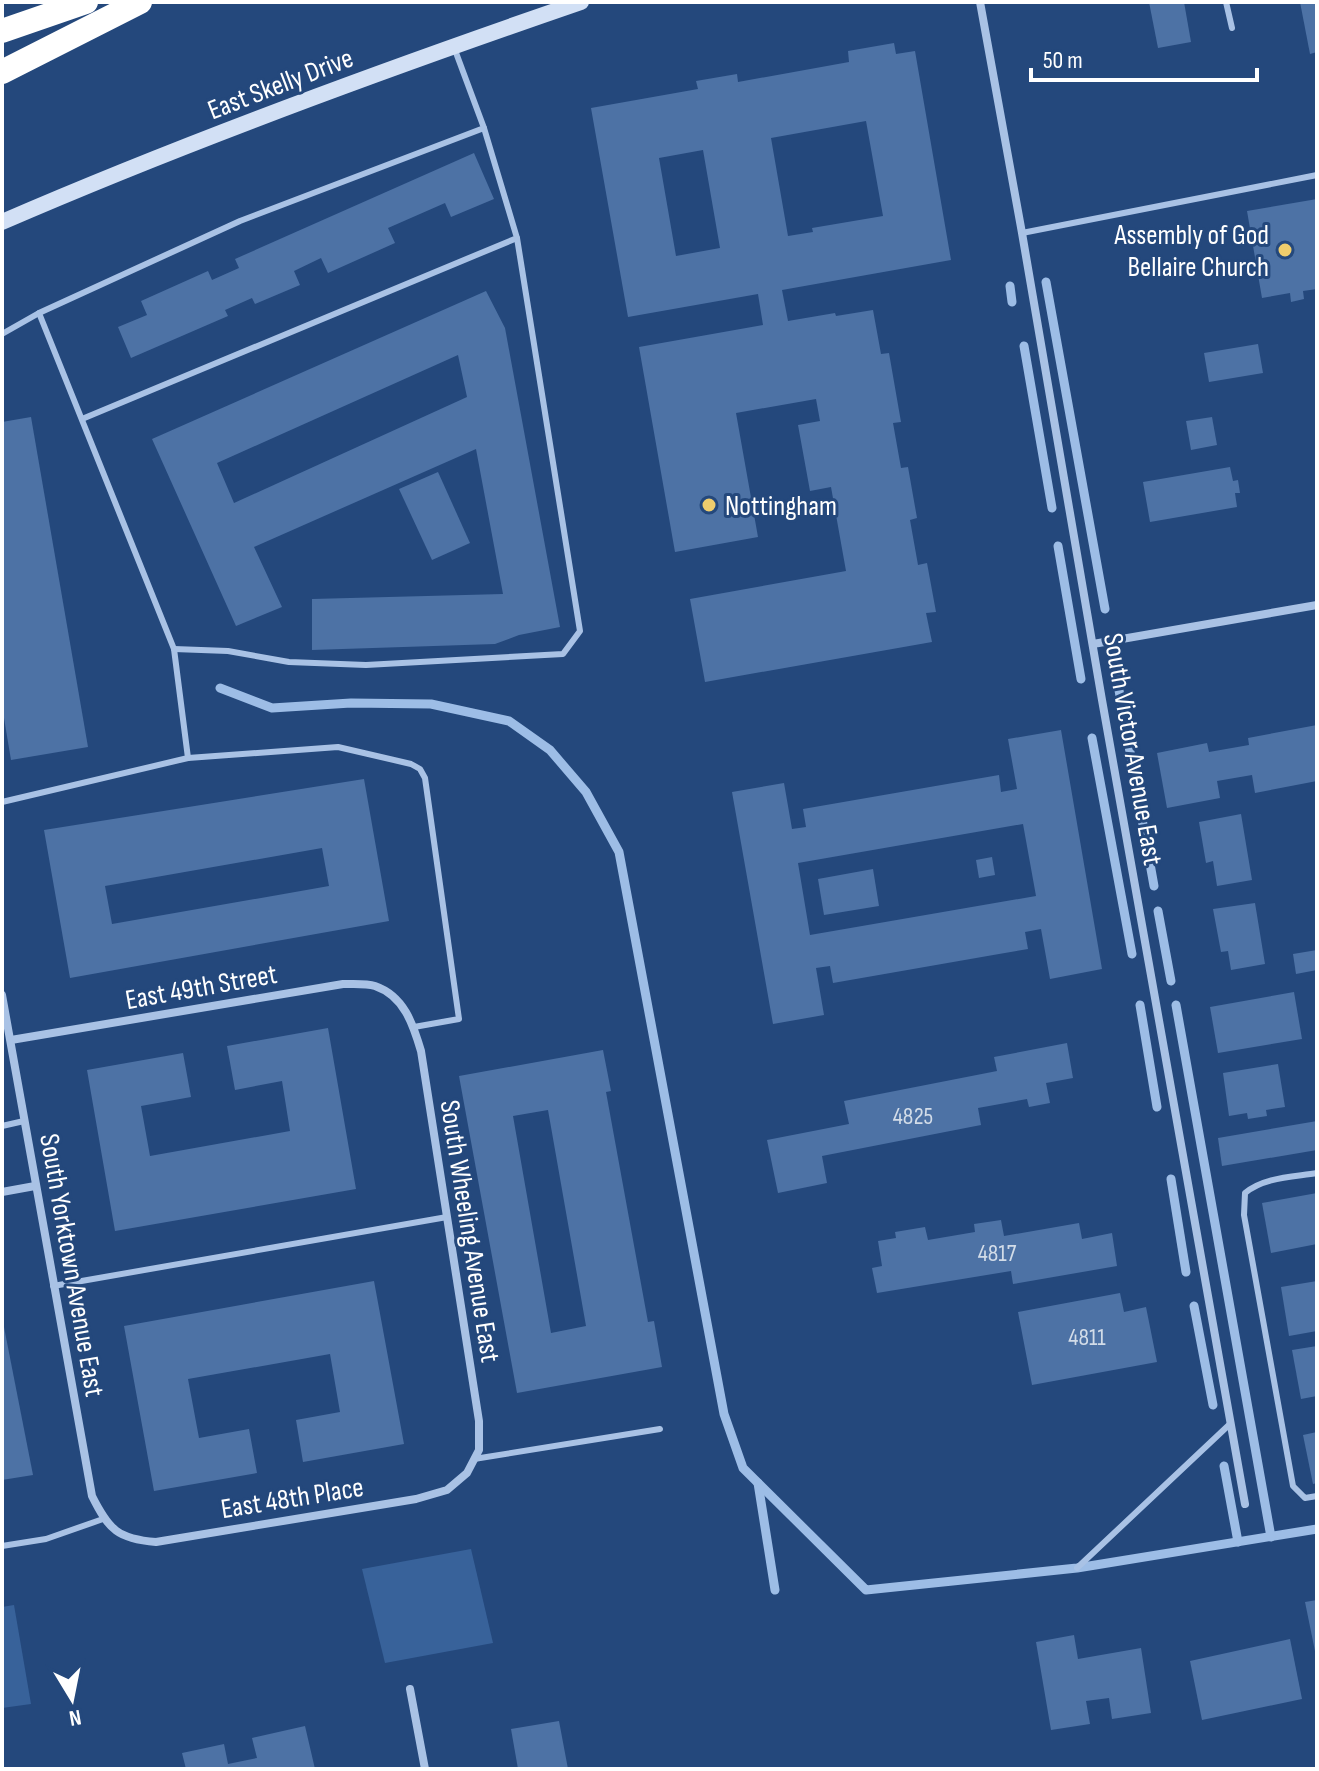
<svg xmlns="http://www.w3.org/2000/svg" width="1319" height="1771" font-family="'Sofia Sans Condensed',sans-serif">
<style>
.green{fill:#38629a}
.lines{fill:none;stroke-linecap:round;stroke-linejoin:round}
.stream{stroke:#9dbde6;stroke-width:9}
.building{fill:#4d72a5;fill-rule:evenodd}
.lane{stroke:#a9c2e5;stroke-width:6}
.street{stroke:#a9c2e5;stroke-width:8}
.secondary{stroke:#d2e0f5;stroke-width:16}
.highway{stroke:#fff;stroke-width:24}
.poi-dot{fill:#efcd6d;stroke:#24487c;stroke-width:3}
.labels{text-anchor:middle;stroke-width:6;stroke-linejoin:round;paint-order:stroke}
.number-label{font-size:24px;fill:#d2dce8}
.street-label{font-size:28px;fill:#fff;stroke:#24487c}
.poi-label{font-size:28px;fill:#fff;stroke:#24487c;text-anchor:end}
</style>
<rect width="100%" height="100%" fill="#24487c"/>
<g class="green">
<path d="M471 1549 493 1643 385 1663 362 1569Z"/>
<path d="M14 1605 31 1704 2 1708V1607Z"/>
</g>
<g class="lines">
<g class="stream">
<path d="M1046 282 1105 609"/>
<path d="M1010 286 1012 302"/>
<path d="M1024 346 1052 508"/>
<path d="M1058 546 1081 679"/>
<path d="M1115 668 1154 886"/>
<path d="M220 688 272 708 351 703 431 704 509 721 550 750 586 792 619 852 724 1414 743 1468 866 1590 1077 1568 1317 1529"/>
<path d="M1092 738 1132 954"/>
<path d="M1158 911 1171 981"/>
<path d="M1140 1005 1157 1107"/>
<path d="M1176 1005 1271 1537"/>
<path d="M1171 1179 1186 1272"/>
<path d="M1194 1306 1213 1405"/>
<path d="M1224 1466 1238 1542"/>
<path d="M758 1483 775 1590"/>
</g>
</g>
<g class="building">
<path d="M1149 2H1184L1191 42 1158 48Z"/>
<path d="M1300 2H1317V52L1310 54Z"/>
<path d="M894 43 896 54 915 51 951 260 782 290 788 321 835 313 836 316 873 310 881 354 889 353 901 422 893 423 901 468 908 467 917 518 910 520 918 565 927 563 936 612 926 613 932 642 705 682 690 599 846 571 831 487 810 491 798 425 820 421 816 399 736 413 758 537 675 552 639 347 763 325 758 294 628 317 591 108 698 89 696 81 737 74 738 82 849 62 848 51ZM866 121 883 216 812 228 813 232 788 236 771 138ZM703 150 720 248 676 256 659 158Z"/>
<path d="M474 153 494 199 451 217 445 203 388 228 395 243 328 273 321 258 294 271 300 285 255 304 252 298 225 310 228 316 131 358 118 327 147 315 141 301 208 271 212 280 239 268 235 259Z"/>
<path d="M1317 199V289L1303 291 1304 299 1291 302 1290 293 1262 298 1247 211Z"/>
<path d="M486 291 505 328 560 627 519 635 495 644 312 650V599L503 594 476 449 254 547 282 607 236 626 152 439ZM458 355 467 397 234 503 217 463Z"/>
<path d="M1258 344 1263 373 1209 382 1204 353Z"/>
<path d="M31 417 88 747 11 760 2 706V422Z"/>
<path d="M1212 417 1217 445 1191 450 1186 421Z"/>
<path d="M1230 467 1233 481 1238 480 1240 493H1235L1237 507 1150 522 1143 482Z"/>
<path d="M438 472 470 543 432 560 399 489Z"/>
<path d="M1317 725V781L1255 793 1252 775 1217 781 1220 798 1167 808 1157 753 1207 743 1209 752 1249 745 1248 738Z"/>
<path d="M1061 730 1102 969 1050 979 1041 929 1025 932 1028 949 999 954 833 983 830 966 816 968 824 1015 773 1024 732 792 784 783 792 829 806 827 803 809 999 775 1001 792 1017 789 1008 739ZM1023 824 1036 896 810 935 798 863Z"/>
<path d="M364 779 389 921 70 978 44 830ZM322 848 329 886 112 924 105 886Z"/>
<path d="M1241 814 1252 880 1217 886 1213 861 1206 863 1199 822Z"/>
<path d="M992 857 995 875 979 878 976 860Z"/>
<path d="M873 869 879 906 824 915 818 879Z"/>
<path d="M1255 903 1265 964 1231 970 1228 951 1221 952 1213 909Z"/>
<path d="M1317 950V970L1296 974 1293 954Z"/>
<path d="M1294 992 1302 1039 1218 1053 1210 1007Z"/>
<path d="M328 1028 356 1189 115 1231 87 1070 183 1053 191 1097 141 1106 150 1156 290 1131 282 1081 235 1090 227 1046Z"/>
<path d="M1067 1043 1073 1078 1046 1083 1050 1103 1029 1107 1027 1099 978 1108 981 1125 822 1156 827 1183 778 1193 767 1140 849 1124 844 1101 997 1071 994 1057Z"/>
<path d="M603 1050 611 1091 606 1092 648 1322 654 1321 662 1367 517 1393 459 1076ZM548 1110 586 1326 551 1333 513 1116Z"/>
<path d="M1278 1064 1285 1107 1266 1110 1267 1116 1248 1119 1247 1113 1229 1116 1223 1073Z"/>
<path d="M1317 1121V1150L1222 1166 1218 1138Z"/>
<path d="M1317 1193V1244L1271 1253 1262 1203Z"/>
<path d="M1001 1220 1004 1236 1079 1223 1082 1239 1112 1233 1117 1266 1013 1284 1011 1271 877 1293 872 1268 882 1266 878 1241 896 1238 895 1232 925 1227 928 1240 975 1232 974 1224Z"/>
<path d="M374 1281 404 1444 303 1462 296 1420 340 1412 330 1354 188 1379 199 1438 249 1429 257 1473 154 1491 124 1326Z"/>
<path d="M1317 1281V1331L1289 1336 1281 1287Z"/>
<path d="M1120 1293 1124 1312 1146 1307 1157 1362 1032 1385 1018 1312Z"/>
<path d="M2 1322H3L33 1475 2 1480Z"/>
<path d="M1317 1346V1396L1301 1399 1292 1350Z"/>
<path d="M1317 1432V1483L1313 1484 1303 1435Z"/>
<path d="M1317 1600V1656H1316L1305 1602Z"/>
<path d="M1074 1635 1078 1659 1141 1648 1151 1713 1112 1719 1109 1698 1086 1701 1090 1724 1051 1730 1036 1642Z"/>
<path d="M1290 1639 1302 1699 1202 1720 1190 1661Z"/>
<path d="M559 1721 568 1769H518L511 1729Z"/>
<path d="M305 1726 315 1769H186L182 1753 224 1744 228 1764 257 1758 252 1738Z"/>
</g>
<g class="lines">
<g class="lane">
<path d="M1226 2 1232 28"/>
<path d="M1022 233 1317 175"/>
<path d="M2 334 39 313 240 221 484 128 455 50"/>
<path d="M82 419 517 238 484 128"/>
<path d="M174 649 228 651 289 662 366 665 563 654 580 631 517 238"/>
<path d="M188 758 338 747 411 764 420 769 425 778 459 1019 414 1027"/>
<path d="M2 802 188 758 174 649 39 313"/>
<path d="M2 1126 24 1121"/>
<path d="M1317 1173C1293 1177 1264 1177 1245 1193L1244 1215 1293 1486 1305 1498 1317 1496"/>
<path d="M53 1286 447 1217"/>
<path d="M474 1459 660 1429"/>
<path d="M2 1546 46 1539 103 1519"/>
<path d="M1077 1568 1231 1423"/>
</g>
<g class="street">
<path d="M980 2 1022 233 1102 700 1245 1504"/>
<path d="M1093 644 1317 605"/>
<path d="M2 995 92 1496C109 1530 118 1539 156 1542L416 1499 447 1490 467 1473 479 1450V1421L421 1051C413 1024 404 996 375 986 366 983 353 984 343 984L11 1040"/>
<path d="M2 1192 35 1186"/>
<path d="M410 1689 425 1769"/>
</g>
<path class="secondary" d="M2 222C191 140 386 69 581 2"/>
<g class="highway">
<path d="M2 31 86 2"/>
<path d="M2 72 140 2"/>
</g>
</g>
<g class="poi-dot">
<circle cx="1285" cy="250" r="8"/>
<circle cx="709" cy="505" r="8"/>
</g>
<g class="labels">
<g class="number-label">
<text x="913" y="1124">4825</text>
<text x="997" y="1261">4817</text>
<text x="1087" y="1345">4811</text>
</g>
<g class="street-label">
<text transform="translate(280 83) rotate(-21)" y="10">East Skelly Drive</text>
<text transform="translate(1134 749) rotate(80)" y="10">South Victor Avenue East</text>
<text transform="translate(201 986) rotate(-10)" y="10">East 49th Street</text>
<text transform="translate(471 1231) rotate(81)" y="10">South Wheeling Avenue East</text>
<text transform="translate(73 1265) rotate(80)" y="10">South Yorktown Avenue East</text>
<text transform="translate(292 1497) rotate(-9)" y="10">East 48th Place</text>
</g>
<g class="poi-label">
<text x="1269" y="244">Assembly of God<tspan x="1269" dy="32">Bellaire Church</tspan></text>
<text x="725" y="515" text-anchor="start">Nottingham</text>
</g>
</g>
<rect width="1319" height="1771" fill="none" stroke="#ffffff" stroke-width="8"/>
<g transform="translate(72 1699) rotate(170)" stroke="#24487c" stroke-width="6" paint-order="stroke">
<path d="M0-6L14 30L0 20L-14 30Z" fill="#ffffff"/>
<text y="-12" font-size="22" font-weight="bold" text-anchor="middle" fill="#ffffff">N</text>
</g>
<path d="M1031 68v12h226v-12" fill="none" stroke="#ffffff" stroke-width="4"/>
<text x="1043" y="68" font-size="24" fill="#ffffff" stroke="#24487c" stroke-width="6" paint-order="stroke">50 m</text>
</svg>
